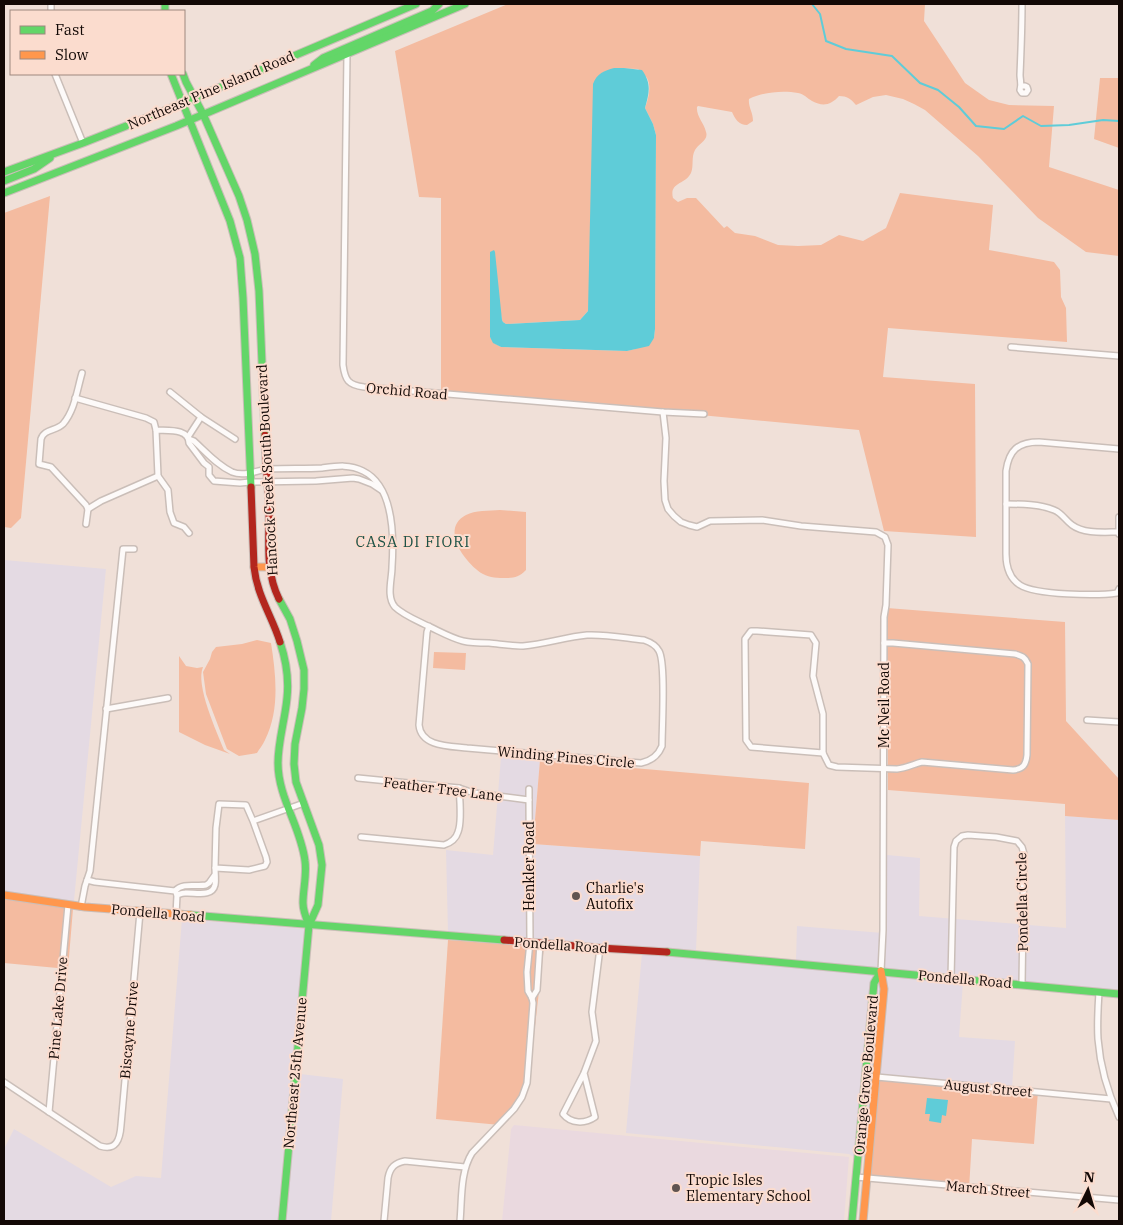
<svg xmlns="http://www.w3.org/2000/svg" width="1123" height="1225" font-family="'IBM Plex Serif',serif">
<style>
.commercial{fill:#e4dae3}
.education{fill:#ead9df}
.green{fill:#f4bba0;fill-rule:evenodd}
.water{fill:#5fccd8}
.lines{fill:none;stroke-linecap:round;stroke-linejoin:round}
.stream{stroke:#5fccd8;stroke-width:2}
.street-casing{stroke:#cabeb8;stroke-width:8}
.fast-casing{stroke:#cabeb8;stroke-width:9}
.slow-casing{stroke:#cabeb8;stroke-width:9}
.jam-casing{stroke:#cabeb8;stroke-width:9}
.street{stroke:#fdfaf9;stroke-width:5}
.fast{stroke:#63d668;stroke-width:7}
.slow{stroke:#ff974d;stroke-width:7}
.jam{stroke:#b3261e;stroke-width:7}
.poi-dot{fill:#605450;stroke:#fbdcce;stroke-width:2}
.labels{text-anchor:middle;stroke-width:4;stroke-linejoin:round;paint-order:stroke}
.street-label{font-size:14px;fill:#130906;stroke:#fbdcce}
.poi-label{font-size:14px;fill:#130906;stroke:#fbdcce;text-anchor:start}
.neighbourhood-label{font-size:15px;letter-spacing:1px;fill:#1c5145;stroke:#fbdcce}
</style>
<rect width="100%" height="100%" fill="#f0e0d8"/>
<g class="commercial">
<path d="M4 560 106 569 74 901 4 892Z"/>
<path d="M501 757 540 760 533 844 700 856 696 950 601 944 448 933 446 850 493 855Z"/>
<path d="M1065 816 1119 820V990L796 960 797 926 883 933 887 855 920 858 919 916 1066 928Z"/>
<path d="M182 919 305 929 279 1221H4V1149L14 1129 111 1187 136 1176 161 1178Z"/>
<path d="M312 929 300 1074 343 1079 331 1221H285Z"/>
<path d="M642 953 674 955 876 974 855 1157 852 1156 849 1154 626 1133Z"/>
<path d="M885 975 963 982 959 1037 1015 1041 1012 1089 879 1079Z"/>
<path d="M880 980 881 990 866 1157H861L877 984Z"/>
</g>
<path class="education" d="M514 1125 849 1157 844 1221H502L511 1129Z"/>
<g class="green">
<path d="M508 4H925L924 21 965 83 989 100 1009 105 1054 106 1049 167 1119 190V256L1086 252 1038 218 978 156 925 110 914 104 903 99 886 95 873 97 856 105C851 99 847 96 839 96 831 105 823 107 812 101 807 98 804 94 798 93 783 90 763 92 749 99 748 107 753 112 753 121L747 125C739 125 735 119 732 112L698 106 697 107C696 116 704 123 706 132 709 140 698 144 695 150 691 157 694 166 691 173 685 185 669 182 673 198L678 202 687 198H696L724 228 727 226 735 233 755 236 778 245 798 246 821 245 839 235 863 241 886 228 900 193 993 205 989 250 1054 262 1060 270 1061 297 1066 308 1067 342 888 328 883 377 975 384 976 537 884 531 859 430 700 415 441 396V198L419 197 395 51ZM614 68 638 69C640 71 645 75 647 78 652 88 648 99 645 108L653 124 656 135 655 329 654 338 635 349 627 351 501 347 494 343 490 337V252L502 320 503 322 506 324 580 320 588 311Z"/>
<path d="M1100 78H1119V148L1094 139Z"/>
<path d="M50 196 21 518 11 528 4 527V213Z"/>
<path d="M500 510 526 512V570C519 577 515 578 506 578 498 578 490 578 483 574 466 564 439 529 466 515 475 510 489 511 500 510Z"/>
<path d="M887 608 1065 622 1066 721 1119 779V820L1065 816V804L888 790Z"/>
<path d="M257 640 271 643C276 675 280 710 265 740 263 745 259 749 257 753L239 756 227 749 206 694 203 672 210 659 212 652 216 647 242 644Z"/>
<path d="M434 652 466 653 465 670 433 668Z"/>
<path d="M179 656 186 666 197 668 203 667C195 685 217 732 224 750L230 754 205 745 179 732Z"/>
<path d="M540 760 809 783 805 849 701 841 700 856 533 844Z"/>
<path d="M4 899 73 909 68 969 4 963Z"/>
<path d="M448 940 544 947 531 1062 526 1092 500 1125 436 1119Z"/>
<path d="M879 1079 1038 1091 1034 1144 972 1139 969 1189 870 1181Z"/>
</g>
<g class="water">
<path d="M614 68H624L642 70C652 84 649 93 645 108L653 124 656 135 655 329 654 338 649 346 627 351 501 347 493 343 490 337V252L494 250 495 252 502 320 503 322 506 324 580 320 588 311 593 84C597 73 604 71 614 68Z"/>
<path d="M927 1098 948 1100 946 1116 942 1115 941 1123 929 1121 930 1114H925Z"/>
</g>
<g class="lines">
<path class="stream" d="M812 4 820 14 826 41 846 49 892 56 920 83 938 90 959 107 976 126 1004 129 1023 116 1041 126 1069 125 1103 120 1119 121"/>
<defs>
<g id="street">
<path d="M51 11V4"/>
<path d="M347 54 343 365C345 380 348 385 364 387L663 412 704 414"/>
<path d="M55 74 83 143"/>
<path d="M1022 86H1025L1027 87 1028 90 1026 93H1022L1020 90C1022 84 1020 80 1020 75 1021 51 1022 27 1022 4"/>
<path d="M1011 347 1119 356"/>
<path d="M82 373C77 390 75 410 63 424 56 431 44 429 41 439L39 464 51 467 86 505 88 509 86 524"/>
<path d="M170 392 201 417 235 439"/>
<path d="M75 398 146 418 154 422 156 430C167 431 189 428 189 443L204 463 209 467V475L214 481 240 483 250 482 316 481 353 478 359 479 372 484 381 490"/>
<path d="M663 412 666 438 664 481 665 500 668 509 674 516 681 522 689 525 697 527 710 521 762 520 801 526 876 532 885 537 888 545 886 605 884 617 883 930 881 971"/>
<path d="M156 430 158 476 168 490 170 512 174 523 184 527 189 533"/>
<path d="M188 437 201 417"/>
<path d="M189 439 194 441C206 452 217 465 232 472 245 477 257 470 269 469 287 468 305 469 322 468 337 466 350 464 363 471 394 486 394 537 392 567 392 579 386 597 395 607 403 615 418 621 428 626 439 631 451 638 463 641 471 643 481 643 489 643 500 644 512 646 523 646 545 644 566 637 587 635 605 634 625 638 644 640 650 642 656 645 659 651 666 663 662 728 662 746 658 756 651 761 641 763L467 748C450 746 421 747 419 725L427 632 429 626"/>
<path d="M1119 449 1039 442C1018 442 1009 450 1006 471V554C1006 566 1009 578 1020 585 1035 595 1098 596 1117 593L1119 589"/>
<path d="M1006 504C1022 504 1039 504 1054 510 1062 513 1065 520 1072 525 1084 534 1104 532 1118 532"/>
<path d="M88 509 101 501 158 476"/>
<path d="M1119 534V517"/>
<path d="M751 631H757L811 635 816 643 813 676 823 714V753L751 747 746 740 745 639Z"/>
<path d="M106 709 168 698"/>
<path d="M1087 720 1119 722"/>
<path d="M823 753 829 765 837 767 897 769C906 768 914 764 922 762L1013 770C1023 769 1026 765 1027 755L1028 664C1025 657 1022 656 1015 654L893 643H884"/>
<path d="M358 778 459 788 474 793 529 800"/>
<path d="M253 821 266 857 267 862 265 866 249 870 215 868 216 828 219 804 246 805 253 821 304 803"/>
<path d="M361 837 444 845C450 843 456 839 458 832 462 822 460 800 459 788"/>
<path d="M87 880 95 882 175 891 177 895 176 915"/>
<path d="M175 891C183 882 196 887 206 885L209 883 214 876"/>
<path d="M177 895C180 894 182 893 185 893 194 892 212 898 215 885 216 880 215 873 215 868"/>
<path d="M81 907 85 886 90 871 123 549H134"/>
<path d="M951 978 954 847 956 841 962 836 968 835 996 837 1017 841 1022 847 1024 854 1022 984"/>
<path d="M1099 992C1098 1007 1097 1023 1098 1039 1100 1065 1108 1093 1119 1117"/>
<path d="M532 998 537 990 540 943"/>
<path d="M584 1073 595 1117C585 1124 571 1124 563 1114L584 1073 596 1041 592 1012 600 948"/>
<path d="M866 1076 1111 1099"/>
<path d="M4 1082 100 1146C116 1151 120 1140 121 1125L140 912"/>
<path d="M49 1112 68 905"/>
<path d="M856 1177 1119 1200"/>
<path d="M384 1221 388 1178C390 1167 395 1163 405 1161L465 1167"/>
<path d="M460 1221C462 1200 460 1172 472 1153L514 1109 522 1097 527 1083 533 1003 532 998 528 991 527 972 530 942 529 800V789"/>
</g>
<g id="fast">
<path d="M165 4V11"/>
<path d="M314 65 323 58 432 11 439 4"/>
<path d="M171 74 230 221 240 258 243 298 251 487"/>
<path d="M183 74 186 82 203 114 239 196 247 220 255 254 259 291 265 435"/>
<path d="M4 172 83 143 164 111 416 4"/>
<path d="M4 181 34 169 50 158"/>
<path d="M4 193 176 126 465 4"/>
<path d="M279 599 290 619 297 641 304 670V689L302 708 295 744 294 764 296 782 319 845 322 865 318 905 309 925 282 1221"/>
<path d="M280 642C286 660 289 680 287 698 285 720 278 741 278 763 278 798 301 827 305 861 307 875 303 889 303 903 303 911 306 918 309 925"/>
<path d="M191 915 504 940"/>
<path d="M667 952 1119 994"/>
<path d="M852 1221 874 983 881 971"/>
</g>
<g id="slow">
<path d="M254 567H270"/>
<path d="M4 895 85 907 191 915"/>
<path d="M863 1221 884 989 881 971"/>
</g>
<g id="jam">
<path d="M265 435C265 458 268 481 269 504 270 536 264 569 279 599"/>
<path d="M251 487 254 567C257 596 272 616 280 642"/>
<path d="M504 940 600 948 667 952"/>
</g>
</defs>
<use href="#street" class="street-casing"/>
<use href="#fast" class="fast-casing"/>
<use href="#slow" class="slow-casing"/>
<use href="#jam" class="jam-casing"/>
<use href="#street" class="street"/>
<use href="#fast" class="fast"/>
<use href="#slow" class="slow"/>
<use href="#jam" class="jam"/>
</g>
<g class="poi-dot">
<circle cx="576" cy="896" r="5"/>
<circle cx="676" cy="1188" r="5"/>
</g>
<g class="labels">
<g class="street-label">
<text transform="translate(211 90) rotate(-23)" y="5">Northeast Pine Island Road</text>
<text transform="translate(407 391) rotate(5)" y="5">Orchid Road</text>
<text transform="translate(267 470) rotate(-93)" y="5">Hancock Creek South Boulevard</text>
<text transform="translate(884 705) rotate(-90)" y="5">Mc Neil Road</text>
<text transform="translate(566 757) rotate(5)" y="5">Winding Pines Circle</text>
<text transform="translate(443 789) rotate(7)" y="5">Feather Tree Lane</text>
<text transform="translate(529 866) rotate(-90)" y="5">Henkler Road</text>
<text transform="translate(1022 902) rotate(-91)" y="5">Pondella Circle</text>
<text transform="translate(158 913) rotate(5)" y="5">Pondella Road</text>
<text transform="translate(561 945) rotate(4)" y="5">Pondella Road</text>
<text transform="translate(965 979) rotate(5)" y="5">Pondella Road</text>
<text transform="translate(58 1008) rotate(-85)" y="5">Pine Lake Drive</text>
<text transform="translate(129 1030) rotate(-85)" y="5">Biscayne Drive</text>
<text transform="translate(295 1073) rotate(-85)" y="5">Northeast 25th Avenue</text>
<text transform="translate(866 1075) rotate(-85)" y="5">Orange Grove Boulevard</text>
<text transform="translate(988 1088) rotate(5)" y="5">August Street</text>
<text transform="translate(988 1189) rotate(5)" y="5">March Street</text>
</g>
<g class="poi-label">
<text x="586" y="893">Charlie's<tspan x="586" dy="16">Autofix</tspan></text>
<text x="686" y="1185">Tropic Isles<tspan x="686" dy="16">Elementary School</tspan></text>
</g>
<g class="neighbourhood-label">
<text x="413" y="547">CASA DI FIORI</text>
</g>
</g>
<rect width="1123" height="1225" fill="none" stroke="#130906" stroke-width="10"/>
<rect x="10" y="10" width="175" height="65" fill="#fbdcce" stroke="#9e887e"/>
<rect x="20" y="26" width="25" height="8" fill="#63d668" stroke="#9e887e"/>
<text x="55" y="35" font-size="15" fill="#130906">Fast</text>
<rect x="20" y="51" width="25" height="8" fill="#ff974d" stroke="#9e887e"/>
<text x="55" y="60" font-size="15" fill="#130906">Slow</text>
<g transform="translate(1088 1190) rotate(5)" stroke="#fbdcce" stroke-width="4" paint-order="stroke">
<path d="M0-4L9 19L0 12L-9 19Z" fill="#130906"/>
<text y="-8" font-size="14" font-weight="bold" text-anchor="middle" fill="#130906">N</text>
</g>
</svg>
